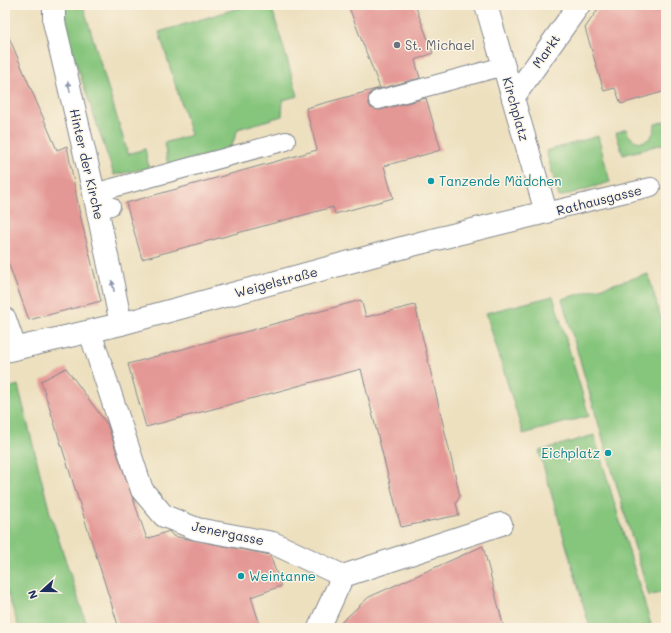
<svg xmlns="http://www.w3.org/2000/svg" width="671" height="633" font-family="Mali,sans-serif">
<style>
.green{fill:#85c57c;stroke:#507a6d}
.building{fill:#e49895}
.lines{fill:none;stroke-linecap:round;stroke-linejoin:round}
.service-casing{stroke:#84888e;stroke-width:20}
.pedestrian-casing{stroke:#84888e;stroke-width:24}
.minor-casing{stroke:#84888e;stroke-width:24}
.service{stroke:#fff;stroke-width:18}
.pedestrian{stroke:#fff;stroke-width:22}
.minor{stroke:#fff;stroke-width:22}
.oneway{fill:#8d97ae}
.worship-dot{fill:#6b7280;stroke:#fcf5e5;stroke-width:1.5}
.culture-dot{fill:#0f9aa8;stroke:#fcf5e5;stroke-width:1.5}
.labels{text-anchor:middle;stroke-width:3;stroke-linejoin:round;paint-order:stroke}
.worship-label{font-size:13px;fill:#5b616d;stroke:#fcf5e5;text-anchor:start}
.street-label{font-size:13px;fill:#1b2f5e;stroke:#fcf5e5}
.culture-label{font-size:13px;fill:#0d838f;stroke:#fcf5e5;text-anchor:start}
</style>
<rect width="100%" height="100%" fill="#fcf5e5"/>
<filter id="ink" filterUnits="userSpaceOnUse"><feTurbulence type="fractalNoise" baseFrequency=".025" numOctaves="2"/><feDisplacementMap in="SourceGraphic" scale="8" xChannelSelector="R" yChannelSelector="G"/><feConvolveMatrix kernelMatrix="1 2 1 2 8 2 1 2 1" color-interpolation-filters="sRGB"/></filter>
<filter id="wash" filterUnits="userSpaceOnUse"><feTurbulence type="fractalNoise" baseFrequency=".012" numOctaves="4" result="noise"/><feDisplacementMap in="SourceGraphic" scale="16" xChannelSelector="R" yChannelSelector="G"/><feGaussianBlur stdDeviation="0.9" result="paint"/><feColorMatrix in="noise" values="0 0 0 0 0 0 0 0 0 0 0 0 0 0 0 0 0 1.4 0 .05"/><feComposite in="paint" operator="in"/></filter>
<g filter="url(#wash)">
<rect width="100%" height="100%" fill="#ede0bf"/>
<g class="green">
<path d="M63 5H83L128 154 145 149 149 168 114 175 68 39Z"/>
<path d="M248 5H271L298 96 283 100 282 116 238 129 230 150 168 165 164 143 191 135 159 32Z"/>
<path d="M666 121V143L623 155 616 133 626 129C633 149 655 144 655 124Z"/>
<path d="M598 136 610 182 559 197 546 151Z"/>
<path d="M648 274 666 335V591L649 596 562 299Z"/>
<path d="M553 296 589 416 523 434 486 313Z"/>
<path d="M18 385 50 513 88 628H19L5 586V389Z"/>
<path d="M594 435 652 628H590L539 451Z"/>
</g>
<g id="blocks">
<g class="building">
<path d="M348 5H415L433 53 415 60 420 78 375 90 370 93 368 102 371 108 380 110 426 98 441 150 384 166 393 198 335 214 333 207 142 259 126 203 317 150 306 108 380 88Z"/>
<path d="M601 5H666V91L621 104 615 88 604 91 585 28Z"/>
<path d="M5 28 57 150 67 146 80 215 101 301 29 320 5 254Z"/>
<path d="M361 300 366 317 415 305 460 496 456 503 459 515 401 527 361 369 146 427 128 364Z"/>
<path d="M66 368 107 424 147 539 169 531 173 536 270 555 281 586 251 597 261 628H119L41 381Z"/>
<path d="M483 546 504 628H335L369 597Z"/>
</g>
</g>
</g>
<g filter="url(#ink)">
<use href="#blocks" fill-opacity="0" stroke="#84888e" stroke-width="1"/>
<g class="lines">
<defs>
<g id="service">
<path d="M378 100 504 66"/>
<path d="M94 193 286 141"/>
<path d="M97 210 111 206"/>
<path d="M546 212 651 187"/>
</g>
<g id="pedestrian">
<path d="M486 5 528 150"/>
<path d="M513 98 579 5"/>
</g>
<g id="minor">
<path d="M54 5V22L94 193 121 324"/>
<path d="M5 319 15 348"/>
<path d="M90 332 142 490 164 516 197 529 273 543 343 576 501 524"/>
<path d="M5 351 121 324 420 243 546 212 528 150"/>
<path d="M319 628 343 576"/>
</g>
</defs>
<use href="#service" class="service-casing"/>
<use href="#pedestrian" class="pedestrian-casing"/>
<use href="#minor" class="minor-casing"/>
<use href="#service" class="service"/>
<use href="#pedestrian" class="pedestrian"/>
<use href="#minor" class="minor"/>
</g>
<defs><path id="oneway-solid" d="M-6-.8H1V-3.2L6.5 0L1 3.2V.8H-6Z"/></defs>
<g class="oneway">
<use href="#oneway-solid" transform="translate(69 87) rotate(-103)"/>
<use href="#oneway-solid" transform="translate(113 286) rotate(-101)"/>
</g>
</g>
<circle class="worship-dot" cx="397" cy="45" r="4"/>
<g class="culture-dot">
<circle cx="431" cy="181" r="4"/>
<circle cx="608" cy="453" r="4"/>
<circle cx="241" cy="576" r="4"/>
</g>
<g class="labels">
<g class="worship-label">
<text x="405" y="50">St. Michael</text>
</g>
<g class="street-label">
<text transform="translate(546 51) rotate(-55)" y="5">Markt</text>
<text transform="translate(516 109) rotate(74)" y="5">Kirchplatz</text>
<text transform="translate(87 164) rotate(77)" y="5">Hinter der Kirche</text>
<text transform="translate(599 200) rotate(-14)" y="5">Rathausgasse</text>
<text transform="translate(276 282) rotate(-15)" y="5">Weigelstraße</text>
<text transform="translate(228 533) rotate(12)" y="5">Jenergasse</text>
</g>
<g class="culture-label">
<text x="439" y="186">Tanzende Mädchen</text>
<text x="600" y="458" text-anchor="end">Eichplatz</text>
<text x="249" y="581">Weintanne</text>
</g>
</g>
<rect width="671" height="633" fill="none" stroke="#fcf5e5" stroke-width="20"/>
<g transform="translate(42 591) rotate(249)" stroke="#fcf5e5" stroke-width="3" paint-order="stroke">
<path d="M0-3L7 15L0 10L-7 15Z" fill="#1b2f5e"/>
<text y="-6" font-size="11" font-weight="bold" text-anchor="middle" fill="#1b2f5e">N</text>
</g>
</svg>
